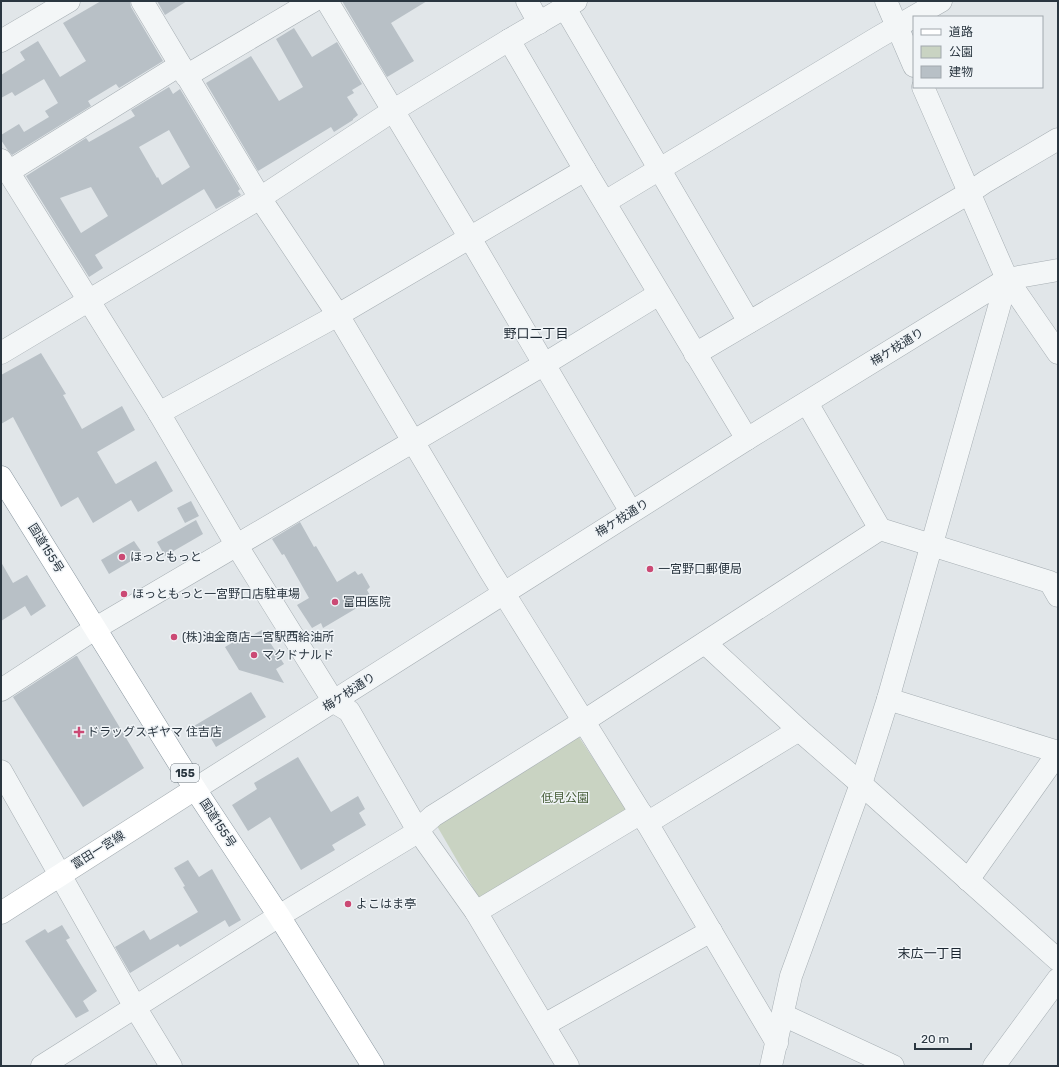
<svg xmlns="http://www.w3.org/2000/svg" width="1059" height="1067" font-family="Rubik,'Noto Sans JP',sans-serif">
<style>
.green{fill:#c9d3c2}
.building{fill:#b8c0c6;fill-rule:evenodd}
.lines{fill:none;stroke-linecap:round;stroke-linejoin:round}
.minor-casing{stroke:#a6aeb3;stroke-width:23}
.tertiary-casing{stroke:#a6aeb3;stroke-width:23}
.secondary-casing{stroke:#a6aeb3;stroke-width:23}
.trunk-casing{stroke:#89969f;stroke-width:23}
.minor{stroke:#f3f6f7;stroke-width:22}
.tertiary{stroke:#f3f6f7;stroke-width:22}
.secondary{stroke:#fff;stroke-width:22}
.trunk{stroke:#fff;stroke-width:22}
.poi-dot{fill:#cb4974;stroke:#f0f4f7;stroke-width:1.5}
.labels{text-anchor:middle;stroke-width:3;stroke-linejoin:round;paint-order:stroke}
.shield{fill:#f0f4f7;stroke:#656f77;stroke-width:1}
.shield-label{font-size:11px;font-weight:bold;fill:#2a3640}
.street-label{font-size:12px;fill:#2a3640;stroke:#f0f4f7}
.poi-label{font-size:12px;fill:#2a3640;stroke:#f0f4f7;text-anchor:start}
.park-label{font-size:12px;fill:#455c37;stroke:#f0f4f7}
.neighbourhood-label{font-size:13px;fill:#1c2731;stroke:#f0f4f7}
</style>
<rect width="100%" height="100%" fill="#e1e6e9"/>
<path class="green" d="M579 737 628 811 480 900 437 826Z"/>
<g class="building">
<path d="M101 1H130L131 7 163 61 119 88 116 84 88 101 91 106 12 155 7 149 1 140V135L19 124 24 132 49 117 45 111 58 103 44 79 15 96 12 92 1 98V75L25 60 20 52 38 41 60 77 86 61 63 23Z"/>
<path d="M157 1H187L165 15Z"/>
<path d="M342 1H427L391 23 414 61 387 77Z"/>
<path d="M294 28 312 57 337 42 362 84 352 90 354 93 347 97 358 115 353 119V120L334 132 331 127 258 171 206 83 251 56 279 101 303 87 276 39Z"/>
<path d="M169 87 173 94 180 89 240 189 238 191 241 195 216 209 204 189 95 255 103 268 89 277 26 176 86 138 89 142 135 116 131 110ZM169 130 190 167 162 185 158 177 157 178 139 147ZM91 187 108 216 81 233 60 198Z"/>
<path d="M41 353 66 394 63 395 82 429 122 406 135 430 97 452 115 483 116 484 156 461 173 491 138 512 131 500 93 523 78 497 61 507 13 417 1 424V375Z"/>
<path d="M191 501 199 516 185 523 177 508Z"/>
<path d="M196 520 203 534 165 556 157 542Z"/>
<path d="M300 522 314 547 316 546 337 582 355 571 358 575 362 573 370 587 367 590 372 599 323 628 321 623 312 628 297 605 309 598 284 554 282 555 272 539Z"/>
<path d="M134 541 143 554 109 574 101 560Z"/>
<path d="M1 562 13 583 27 575 46 606 31 616 25 606 1 621Z"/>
<path d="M262 630 284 664 276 669 284 683 239 670 225 647 249 633 251 636Z"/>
<path d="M76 656H77L144 768 83 807 13 697Z"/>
<path d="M251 692 266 717 216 747 209 735 202 739 194 726Z"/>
<path d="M298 757 331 812 358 796 365 809 359 813 366 825 332 845 335 850 301 870 270 817 248 831 232 805 257 789 254 783Z"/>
<path d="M188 860 199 877 212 869 241 920 229 927 225 920 180 947 178 944 130 973 115 947 144 930 150 940 198 912 183 887 185 886 174 868Z"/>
<path d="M62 925 70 938 66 940 97 991 83 1001 89 1011 76 1018 25 941 45 929 48 933Z"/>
</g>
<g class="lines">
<defs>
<g id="minor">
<path d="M142 1 260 198 338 315 490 571 647 823 777 1043"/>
<path d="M327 1 470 238 631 512"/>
<path d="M527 1 539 23"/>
<path d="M565 8 749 322"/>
<path d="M509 40 585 170 747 439"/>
<path d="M1 41 69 1"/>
<path d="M186 76 313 1"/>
<path d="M1 160 159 413 237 546 334 702 349 711 417 829 476 912 568 1066"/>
<path d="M8 172 180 65"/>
<path d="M605 202 877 38 941 1"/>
<path d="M695 354 969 193 985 182 1058 139"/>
<path d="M807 403 880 529"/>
<path d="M159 413 338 315 585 170"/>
<path d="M705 643 799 730 861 784 1058 960"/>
<path d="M1 690 96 628 543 365 659 294"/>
<path d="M888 699 1058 752"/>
<path d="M1 771 135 1007 171 1066"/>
<path d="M647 823 799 730"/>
<path d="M968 880 1058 753"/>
<path d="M476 912 641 813"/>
<path d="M783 1015 893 1066"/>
<path d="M544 1025 711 931"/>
<path d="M42 1066 279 916 411 836 433 816 584 721 880 529 1050 582 1058 596"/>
<path d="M771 1066 791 976 861 784 888 699 1007 279"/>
<path d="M994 1066 1058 979"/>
</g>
<g id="tertiary">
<path d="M886 1 914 66"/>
<path d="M923 87 1007 279 1058 353"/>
<path d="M1 353 260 198 394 110 509 40 576 1"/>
<path d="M195 789 747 439 1007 279 1058 270"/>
</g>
<path id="secondary" d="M1 913 195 789"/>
<path id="trunk" d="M1 477 195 789 279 916 373 1066"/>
</defs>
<use href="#minor" class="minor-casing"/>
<use href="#tertiary" class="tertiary-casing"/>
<use href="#secondary" class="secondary-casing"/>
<use href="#trunk" class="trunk-casing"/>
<use href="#minor" class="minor"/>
<use href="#tertiary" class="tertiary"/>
<use href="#secondary" class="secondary"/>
<use href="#trunk" class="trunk"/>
</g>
<g class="poi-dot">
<circle cx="122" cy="557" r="4"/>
<circle cx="650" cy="569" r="4"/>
<circle cx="124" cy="594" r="4"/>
<circle cx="335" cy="602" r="4"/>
<circle cx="174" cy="637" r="4"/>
<circle cx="254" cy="655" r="4"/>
<path d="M77 726h4v4h4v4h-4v4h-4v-4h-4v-4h4z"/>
<circle cx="348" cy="904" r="4"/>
</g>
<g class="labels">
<rect class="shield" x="171" y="764" width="28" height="18" rx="3"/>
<g class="shield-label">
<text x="185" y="777">155</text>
</g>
<g class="street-label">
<text transform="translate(897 347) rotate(-32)" y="4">梅ケ枝通り</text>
<text transform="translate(622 518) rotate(-32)" y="4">梅ケ枝通り</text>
<text transform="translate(46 548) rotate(58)" y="4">国道155号</text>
<text transform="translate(349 692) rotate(-33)" y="4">梅ケ枝通り</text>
<text transform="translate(218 823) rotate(57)" y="4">国道155号</text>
<text transform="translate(98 850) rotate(-32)" y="4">富田一宮線</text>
</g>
<g class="poi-label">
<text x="130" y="561">ほっともっと</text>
<text x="658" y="573">一宮野口郵便局</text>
<text x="132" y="598">ほっともっと一宮野口店駐車場</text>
<text x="343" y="606">富田医院</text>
<text x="182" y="641">(株)油金商店一宮駅西給油所</text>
<text x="262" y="659">マクドナルド</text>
<text x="87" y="736">ドラッグスギヤマ 住吉店</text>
<text x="356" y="908">よこはま亭</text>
</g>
<g class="park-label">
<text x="565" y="802">低見公園</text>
</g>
<g class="neighbourhood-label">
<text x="536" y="338">野口二丁目</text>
<text x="930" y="958">末広一丁目</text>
</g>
</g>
<rect width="1059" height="1067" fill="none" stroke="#2a3640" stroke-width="4"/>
<rect x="913" y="16" width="130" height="72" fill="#f0f4f7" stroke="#a1a8ae"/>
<rect x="921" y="29" width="20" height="6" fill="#ffffff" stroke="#a1a8ae"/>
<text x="949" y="36" font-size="12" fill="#2a3640">道路</text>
<rect x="921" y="46" width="20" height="12" fill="#c9d3c2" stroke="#a1a8ae"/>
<text x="949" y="56" font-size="12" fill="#2a3640">公園</text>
<rect x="921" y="66" width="20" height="12" fill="#b8c0c6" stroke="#a1a8ae"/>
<text x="949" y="76" font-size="12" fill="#2a3640">建物</text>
<path d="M915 1043v6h56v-6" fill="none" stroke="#2a3640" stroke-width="2"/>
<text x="921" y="1043" font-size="12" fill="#2a3640" stroke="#f0f4f7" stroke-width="3" paint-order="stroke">20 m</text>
</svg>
